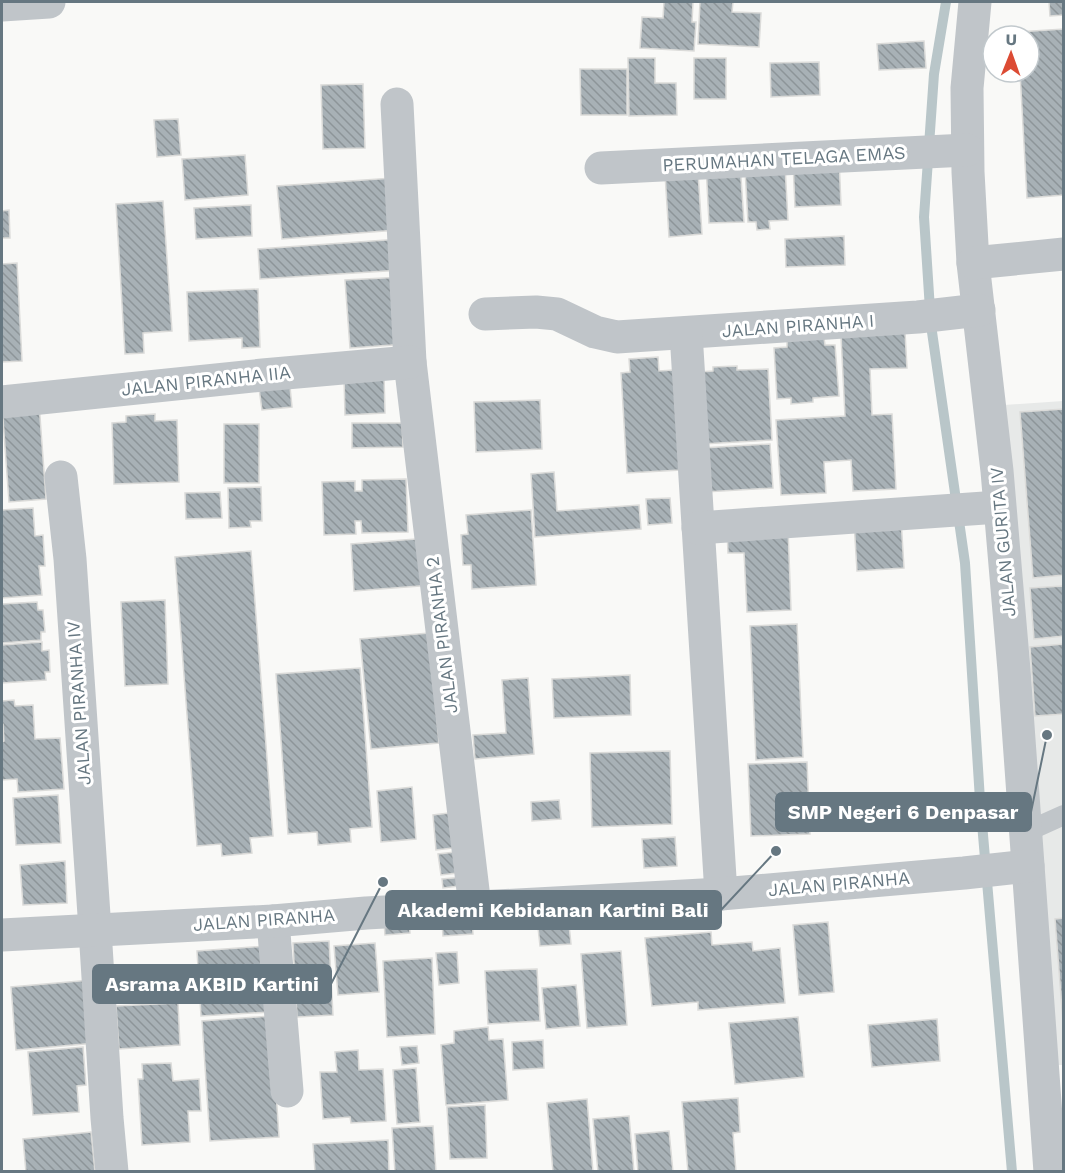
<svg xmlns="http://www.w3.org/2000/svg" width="1065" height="1173" font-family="'Work Sans',sans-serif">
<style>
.built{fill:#e7e9e8}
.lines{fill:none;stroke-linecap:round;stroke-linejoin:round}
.stream{stroke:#b9c6c9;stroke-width:10}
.building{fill:url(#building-back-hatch);stroke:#dbdbd9;stroke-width:1.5}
.service{stroke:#c0c5c9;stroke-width:20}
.minor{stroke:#c0c5c9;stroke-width:33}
.labels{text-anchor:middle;stroke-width:6;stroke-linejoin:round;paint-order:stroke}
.street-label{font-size:18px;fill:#667781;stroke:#fff}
.leader{fill:none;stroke:#667781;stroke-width:2}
.callout-dot{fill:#667781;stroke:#fff;stroke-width:2}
.callout{fill:#667781;stroke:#667781;stroke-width:2}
.callout-label{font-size:20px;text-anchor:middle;font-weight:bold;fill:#fff}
</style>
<defs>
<pattern id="building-back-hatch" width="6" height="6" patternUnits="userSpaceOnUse" patternTransform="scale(1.5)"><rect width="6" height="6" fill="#a8b1b6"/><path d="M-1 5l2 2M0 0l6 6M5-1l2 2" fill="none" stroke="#8d9599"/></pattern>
</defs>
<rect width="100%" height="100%" fill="#f9f9f7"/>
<path class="built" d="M1063 401V1065H1058L1004 405Z"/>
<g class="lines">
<path class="stream" d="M946 2 934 74 924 217 931 325 965 563 980 800 1012 1172"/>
</g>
<g class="building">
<path d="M664 2H693L692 22H696L694 51 640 48 642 17 663 18Z"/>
<path d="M700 2H733L732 12 761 13 759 47 698 44Z"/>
<path d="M1049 2H1064V15L1050 16Z"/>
<path d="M1064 29V195L1027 198 1020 72H1029V36H1017V32Z"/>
<path d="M924 41 926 68 879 70 877 44Z"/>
<path d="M628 58H655V83H676L677 115 629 116Z"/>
<rect x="694" y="58" width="32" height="41"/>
<path d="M819 62 820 95 771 97 770 63Z"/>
<path d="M580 69H627V115H581Z"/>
<path d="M363 84 365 148 323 149 321 85Z"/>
<path d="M178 119 181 155 157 157 154 120Z"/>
<path d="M245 155 248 195 185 200 182 159Z"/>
<path d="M839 159 841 205 795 207 793 162Z"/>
<path d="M740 163 744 222 709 223 706 165Z"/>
<path d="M785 166 788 220 769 221 770 229 757 230 756 222H748L745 169Z"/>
<path d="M698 172 702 234 669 237 665 174Z"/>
<path d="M393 178 397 230 282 239 277 186Z"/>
<path d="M163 201 172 331 143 333 144 353 125 354 116 204Z"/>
<path d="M251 205 252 236 196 239 194 208Z"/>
<path d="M9 210 10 238H2V211Z"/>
<path d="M844 236 845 265 786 267 785 239Z"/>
<path d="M400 239 402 270 260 279 258 249Z"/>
<path d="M17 263 22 361 2 362V264Z"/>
<path d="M403 277 407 344 350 348 345 280Z"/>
<path d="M258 289 260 347 242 348V338L189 341 187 292Z"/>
<path d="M905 332 907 368 870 369 872 415 892 414 896 489 853 491 851 460 824 462 826 493 781 495 776 420 845 416 841 336Z"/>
<path d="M824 338 825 345H835L839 396 813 398V402L791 404V398L777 399 774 348 787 347V340Z"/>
<path d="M658 357 659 371 674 370 681 470 627 473 621 373 630 372 629 359Z"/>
<path d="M737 366V370L768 369 772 440 702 444 699 372 713 371V367Z"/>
<path d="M384 375 385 413 345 415 344 377Z"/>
<path d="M289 377 292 407 262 410 258 381Z"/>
<path d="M540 400 542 449 476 452 474 402Z"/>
<path d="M39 403 46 499 9 502 2 405Z"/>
<path d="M1064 409V575L1033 578 1020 412Z"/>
<path d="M155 414V421L177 420 179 482 114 484 112 423 126 422V416Z"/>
<path d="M352 423H402L403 447 352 448Z"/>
<rect x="224" y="424" width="35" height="59"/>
<path d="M770 444 773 488 705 492 702 448Z"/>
<path d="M554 472 557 511 639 505 641 529 535 537 531 474Z"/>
<path d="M406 479 408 532 362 533 361 521H355L356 534 324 535 322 482 355 481V491H362V480Z"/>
<path d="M261 487 262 521H250L251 527 229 528 228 488Z"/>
<path d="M220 492 222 518 186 519 185 493Z"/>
<path d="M670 498 672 523 648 525 646 499Z"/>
<path d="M33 508 35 536 43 535 45 566H39L42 595 2 598V510Z"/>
<path d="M531 510 536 585 472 589 471 565H463L461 535 468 534 466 515Z"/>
<path d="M901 519 904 568 857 571 854 522Z"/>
<path d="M788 528 791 610 747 612 744 553H728L727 530Z"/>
<path d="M429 538 433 585 354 591 351 544Z"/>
<path d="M251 551 273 836 250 838 252 853 222 856 221 844 197 846 175 557Z"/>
<path d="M1063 586 1064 636 1034 639 1030 588Z"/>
<path d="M165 600 168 684 125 686 121 602Z"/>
<path d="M37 602 38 610H43L45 632H41V640L2 643V604Z"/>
<path d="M797 624 803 757 756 760 750 626Z"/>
<path d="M429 633 439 743 371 749 360 639Z"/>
<path d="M42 642V651L49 650 50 672H45L46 680 2 683V645Z"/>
<path d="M1064 644V714L1035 716 1030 647Z"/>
<path d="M360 668 372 827 350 829 351 842 318 845 317 832 288 834 276 674Z"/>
<path d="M630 675 631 715 554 718 552 679Z"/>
<path d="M528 678 534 754 475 759 473 735 506 733 502 680Z"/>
<path d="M14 700 15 706 33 705 35 739 60 738 64 789 18 792 17 779 2 780V742L4 741 3 725 2 726V701Z"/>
<path d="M670 751 672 824 592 827 590 753Z"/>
<path d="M807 762 810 834 751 836 748 764Z"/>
<path d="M412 787 416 839 381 842 377 791Z"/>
<path d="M58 795 61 843 16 845 13 798Z"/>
<path d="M559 800 561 819 532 821 531 802Z"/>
<path d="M457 812 461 847 436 850 433 815Z"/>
<path d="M675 837 677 866 644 868 642 839Z"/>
<path d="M464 851 466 872 441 875 438 854Z"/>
<path d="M65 861 67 903 23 905 20 865Z"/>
<path d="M465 877 466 885 443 888 442 879Z"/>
<path d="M568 915 571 944 540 946 537 918Z"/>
<path d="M1064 918V1035L1055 919Z"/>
<path d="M409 920 410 933 385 935 384 922Z"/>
<path d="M472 920 473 934 443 936 442 923Z"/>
<path d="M828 922 834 992 799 995 793 925Z"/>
<path d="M711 932 712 945 752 942 753 951 780 948 785 1003 698 1010V1002L652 1006 645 938Z"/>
<path d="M329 941 333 1015 297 1017 293 943Z"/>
<path d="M375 943 379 992 338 995 334 946Z"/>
<path d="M267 946 271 1012 201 1016 197 951Z"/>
<path d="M621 951 627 1025 587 1028 581 954Z"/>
<path d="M457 952 459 983 439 985 436 953Z"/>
<path d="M432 958 435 1034 387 1037 383 961Z"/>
<path d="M537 969 540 1021 488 1024 485 971Z"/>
<path d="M91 980 96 1043 16 1050 11 987Z"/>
<path d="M576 985 580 1026 546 1029 542 988Z"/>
<path d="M178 1003 180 1045 119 1049 116 1006Z"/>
<path d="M271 1016 279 1137 210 1141 202 1021Z"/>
<path d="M798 1017 804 1077 735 1084 729 1023Z"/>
<path d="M937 1019 940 1061 872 1067 868 1025Z"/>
<path d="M488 1027 489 1040 503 1039 508 1100 446 1105 441 1045 454 1043V1031Z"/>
<path d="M543 1040 544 1068 513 1070 512 1042Z"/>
<path d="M417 1046 419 1063 402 1065 400 1047Z"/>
<path d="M83 1047 86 1085 77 1086 79 1112 33 1115 28 1052Z"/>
<path d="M358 1050 359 1070 383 1069 386 1121 351 1123 350 1117 323 1119 320 1072H337L335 1052Z"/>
<path d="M171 1063 173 1081 199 1079 201 1111H188L190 1142 142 1145 138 1079H143L142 1064Z"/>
<path d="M416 1068 420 1122 397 1124 393 1070Z"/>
<path d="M738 1098 740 1132 733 1133 736 1172H688L682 1102Z"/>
<path d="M587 1099 593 1172H553L547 1103Z"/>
<path d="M485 1105 487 1158 450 1159 447 1107Z"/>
<path d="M629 1116 634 1172H598L593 1119Z"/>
<path d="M433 1126 436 1172H395L392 1128Z"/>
<path d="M669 1131 673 1172H638L635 1134Z"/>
<path d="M91 1132 95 1172H26L23 1139Z"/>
<path d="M388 1140 389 1172 315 1171 313 1144Z"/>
</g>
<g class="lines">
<path class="service" d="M1026 832 1064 815"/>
<g class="minor">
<path d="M975 2 967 88 968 172 973 263 997 471 1014 670 1050 1172"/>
<path d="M2 5 49 2"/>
<path d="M397 104 410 362 475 907"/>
<path d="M601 168 967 150"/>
<path d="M973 263 1064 254"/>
<path d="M485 314 536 312 557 314 595 332 617 337 918 317 979 310"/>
<path d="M686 333 721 894"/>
<path d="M2 402 263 375 410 362"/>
<path d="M61 477 70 559 95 930 107 1118 112 1172"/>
<path d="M698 528 999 507"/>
<path d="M273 921 287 1091"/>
<path d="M2 935 273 921 366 913 721 894 964 873 1028 866"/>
</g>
</g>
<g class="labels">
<g class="street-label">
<text transform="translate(784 159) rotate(-3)" y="6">PERUMAHAN TELAGA EMAS</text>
<text transform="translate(798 326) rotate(-4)" y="6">JALAN PIRANHA I</text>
<text transform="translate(206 381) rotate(-6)" y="6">JALAN PIRANHA IIA</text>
<text transform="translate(1003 542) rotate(-95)" y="6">JALAN GURITA IV</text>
<text transform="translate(442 635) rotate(-97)" y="6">JALAN PIRANHA 2</text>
<text transform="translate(79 703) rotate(-94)" y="6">JALAN PIRANHA IV</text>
<text transform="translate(839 884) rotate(-5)" y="6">JALAN PIRANHA</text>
<text transform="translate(264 920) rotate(-4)" y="6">JALAN PIRANHA</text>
</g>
</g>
<path class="leader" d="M1047 735L1031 812M776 851L721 910M383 882L331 984"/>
<g class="callout-dot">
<circle cx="1047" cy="735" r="6"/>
<circle cx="776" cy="851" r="6"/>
<circle cx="383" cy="882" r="6"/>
</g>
<g class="callout">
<rect x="776" y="793" width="255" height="38" rx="6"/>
<rect x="386" y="891" width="335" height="38" rx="6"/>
<rect x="93" y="965" width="238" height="38" rx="6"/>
</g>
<g class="callout-label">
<text x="903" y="819">SMP Negeri 6 Denpasar</text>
<text x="553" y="917">Akademi Kebidanan Kartini Bali</text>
<text x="212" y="991">Asrama AKBID Kartini</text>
</g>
<rect width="1065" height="1173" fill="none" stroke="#667781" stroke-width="6"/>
<g transform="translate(1011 54) rotate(1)"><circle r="28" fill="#ffffff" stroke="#c2c9cd" stroke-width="1.5"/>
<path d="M0-4.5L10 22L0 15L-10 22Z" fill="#dc4b34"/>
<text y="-9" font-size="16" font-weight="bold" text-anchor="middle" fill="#667781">U</text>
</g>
</svg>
